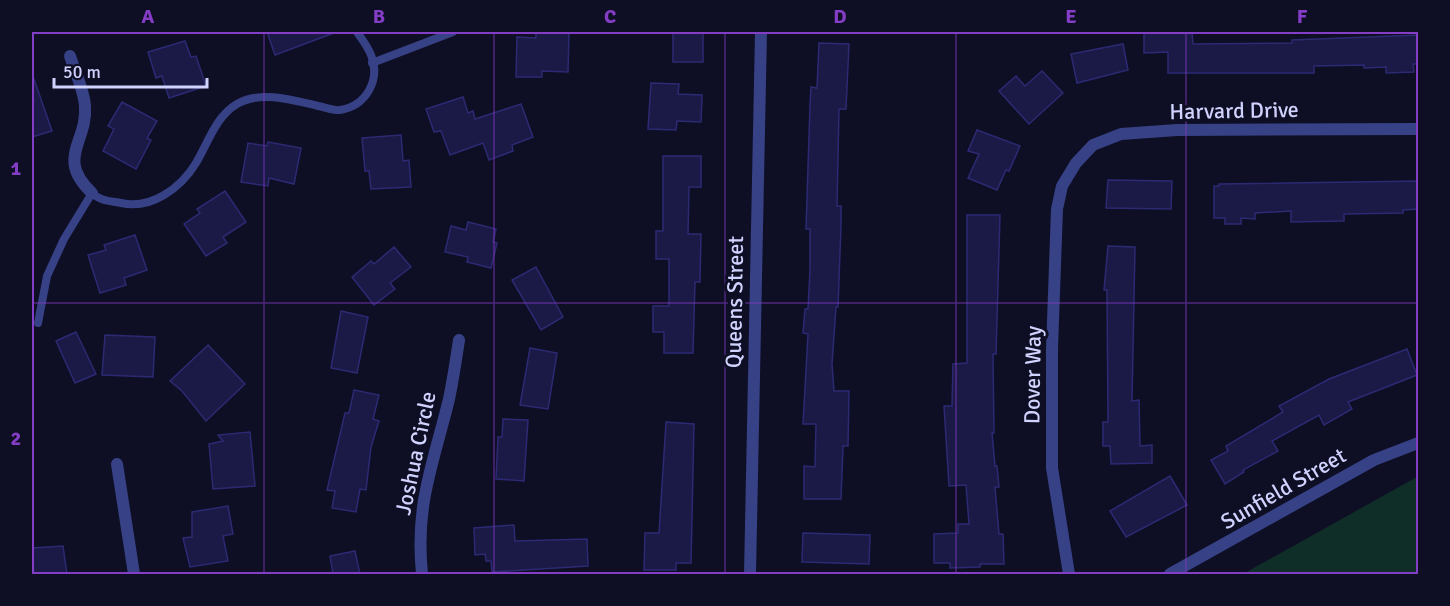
<svg xmlns="http://www.w3.org/2000/svg" width="1450" height="606" font-family="Signika,sans-serif">
<style>
.park{fill:#102e28}
.building{fill:#1b1946;stroke:#2c2a73;stroke-width:1.5}
.lines{fill:none;stroke-linecap:round;stroke-linejoin:round}
.lane{stroke:#374185;stroke-width:8}
.street{stroke:#374185;stroke-width:12}
.grid{fill:none;stroke:#843dc5;stroke-width:1.5;stroke-opacity:0.55}
.labels{text-anchor:middle;stroke-width:6;stroke-linejoin:round;paint-order:stroke}
.street-label{font-size:22px;fill:#d1d3ff;stroke:#0e0e24}
.neatline{fill:none;stroke:#843dc5;stroke-width:2}
.grid-label{font-size:20px;text-anchor:middle;font-weight:bold;fill:#843dc5}
</style>
<rect width="100%" height="100%" fill="#0e0e24"/>
<path class="park" d="M1418 476V574H1243L1415 478Z"/>
<g class="building">
<path d="M267 32H334V33L275 55Z"/>
<path d="M536 32H569L568 72 542 71V77H516L517 37 536 38Z"/>
<rect x="673" y="32" width="30" height="30"/>
<path d="M1144 32H1192L1193 44 1292 43V40L1419 35V64H1413L1414 72 1386 73V67L1364 68V65L1314 66V73H1168V52L1144 53Z"/>
<path d="M185 41 191 57 196 56 206 86 169 98 162 76 156 78 148 52Z"/>
<path d="M819 43 849 44 846 109H839L837 206H841V226L838 307H836L832 364 834 391H849L848 446H843L841 499H804V466L815 467 816 424H803L808 334 803 333 805 309H808L810 269V229H806L810 105 811 87 817 88Z"/>
<path d="M1123 44 1128 70 1077 83 1071 54Z"/>
<path d="M1042 71 1063 93 1029 124 999 91 1016 76 1025 86Z"/>
<path d="M32 79H34L52 131 32 137Z"/>
<path d="M651 83 679 84 678 94 702 95 701 122 677 121 676 130 648 129Z"/>
<path d="M463 97 468 113 473 111 475 119 521 104 533 137 512 145 513 151 489 160 483 143 450 155 441 131 434 132 426 109Z"/>
<path d="M122 102 157 121 147 138 151 140 136 169 103 151 114 129 108 126Z"/>
<path d="M977 130 1020 146 1009 171 1006 170 997 190 968 178 979 154 968 151Z"/>
<path d="M401 135 403 161 409 160 411 187 371 189 369 171H365L362 138Z"/>
<path d="M268 142 301 148 294 184 269 178 268 186 241 182 248 143 267 146Z"/>
<path d="M663 156H701V187H689L688 234H701L700 282H695L693 353H664V332H653V306H669V259H656V231H663Z"/>
<path d="M1108 180 1172 181 1171 209 1106 208Z"/>
<path d="M1419 181V209L1403 210V213L1344 214V221L1291 222V211L1255 213V219L1241 218V224H1225V218H1214V186H1219V184Z"/>
<path d="M225 191 246 222 223 237 227 243 206 256 184 224 200 213 197 209Z"/>
<path d="M967 215H1000L996 354H993L994 433H992L995 466H997L999 487H995L999 534H1003L1004 564H980V567L950 568V563H934V534L958 533V524H969L966 485 949 486 944 406H952L953 364 967 363Z"/>
<path d="M468 222 496 229 493 242 497 243 491 268 467 262 468 257 445 252 451 226 466 230Z"/>
<path d="M135 235 147 270 124 278 126 285 100 293 88 255 106 250 104 245Z"/>
<path d="M1108 246 1135 247 1132 401 1139 400 1140 446 1152 445V463L1111 464 1110 446H1103V422H1108L1107 290H1104Z"/>
<path d="M394 247 411 267 390 283 395 289 374 305 352 277 371 261 374 264Z"/>
<path d="M536 267 563 317 541 330 512 280Z"/>
<path d="M341 311 368 317 357 373 331 368Z"/>
<path d="M76 332 96 374 75 383 56 341Z"/>
<path d="M105 335 155 337 153 377 102 375Z"/>
<path d="M208 345 245 384 206 421 182 391 170 381Z"/>
<path d="M530 348 557 353 548 409 520 405Z"/>
<path d="M1407 349 1417 375 1348 402 1352 409 1324 425 1319 415 1272 441 1278 451 1243 470 1244 472 1225 484 1211 460 1228 451 1226 446 1283 412 1279 406 1329 379Z"/>
<path d="M354 390 379 395 373 419 379 421 371 447 366 490 360 489 356 512 332 508 335 491 327 490 345 413H349Z"/>
<path d="M503 419 528 420 524 481 496 479 498 437H502Z"/>
<path d="M666 422 694 424 691 563H676V570H644L645 533H659Z"/>
<path d="M250 432 255 486 213 489 209 444 223 441 218 435Z"/>
<path d="M1170 476 1187 505 1126 537 1110 511Z"/>
<path d="M228 506 233 534 223 536 228 561 190 567 183 538 192 537V512Z"/>
<path d="M514 525 515 541 587 539 588 566 492 572 491 561H486L485 554 475 555 474 528Z"/>
<path d="M803 533 870 535 869 564 802 562Z"/>
<path d="M63 546 67 574H34L32 548Z"/>
<path d="M355 551 360 574H333L330 556Z"/>
</g>
<g class="lines">
<g class="lane">
<path d="M372 63 453 32"/>
<path d="M38 323 47 276 64 239 92 193C100 201 110 201 121 203 151 210 181 188 196 163 208 143 216 116 237 104 261 90 293 100 318 106 324 107 334 111 340 110 366 106 381 80 371 55 368 47 362 39 357 32"/>
</g>
<g class="street">
<path d="M70 56C75 72 84 90 85 106 88 142 55 158 92 193"/>
<path d="M117 464 134 574"/>
<path d="M422 574C415 504 433 465 449 399 453 380 456 360 459 340"/>
<path d="M750 574 761 32"/>
<path d="M1069 574 1052 468V349L1057 209 1062 186 1076 163 1093 145 1121 134 1177 130 1418 129"/>
<path d="M1170 574 1374 460 1418 443"/>
</g>
</g>
<path class="grid" d="M264 32V574M494 32V574M725 32V574M956 32V574M1186 32V574M32 303H1418"/>
<g class="labels">
<g class="street-label">
<text transform="translate(1234 110) rotate(-1)" y="8">Harvard Drive</text>
<text transform="translate(734 302) rotate(-89)" y="8">Queens Street</text>
<text transform="translate(1032 375) rotate(-89)" y="8">Dover Way</text>
<text transform="translate(415 453) rotate(-78)" y="8">Joshua Circle</text>
<text transform="translate(1283 488) rotate(-30)" y="8">Sunfield Street</text>
</g>
</g>
<rect width="1450" height="606" fill="none" stroke="#0e0e24" stroke-width="66"/>
<path d="M54 78v9h153v-9" fill="none" stroke="#d1d3ff" stroke-width="3"/>
<text x="63" y="78" font-size="18" fill="#d1d3ff" stroke="#0e0e24" stroke-width="4.5" paint-order="stroke">50 m</text>
<rect x="33" y="33" width="1384" height="540" class="neatline"/>
<g class="grid-label">
<text x="148" y="23">A</text>
<text x="379" y="23">B</text>
<text x="610" y="23">C</text>
<text x="840" y="23">D</text>
<text x="1071" y="23">E</text>
<text x="1302" y="23">F</text>
<text x="16" y="175">1</text>
<text x="16" y="445">2</text>
</g>
</svg>
